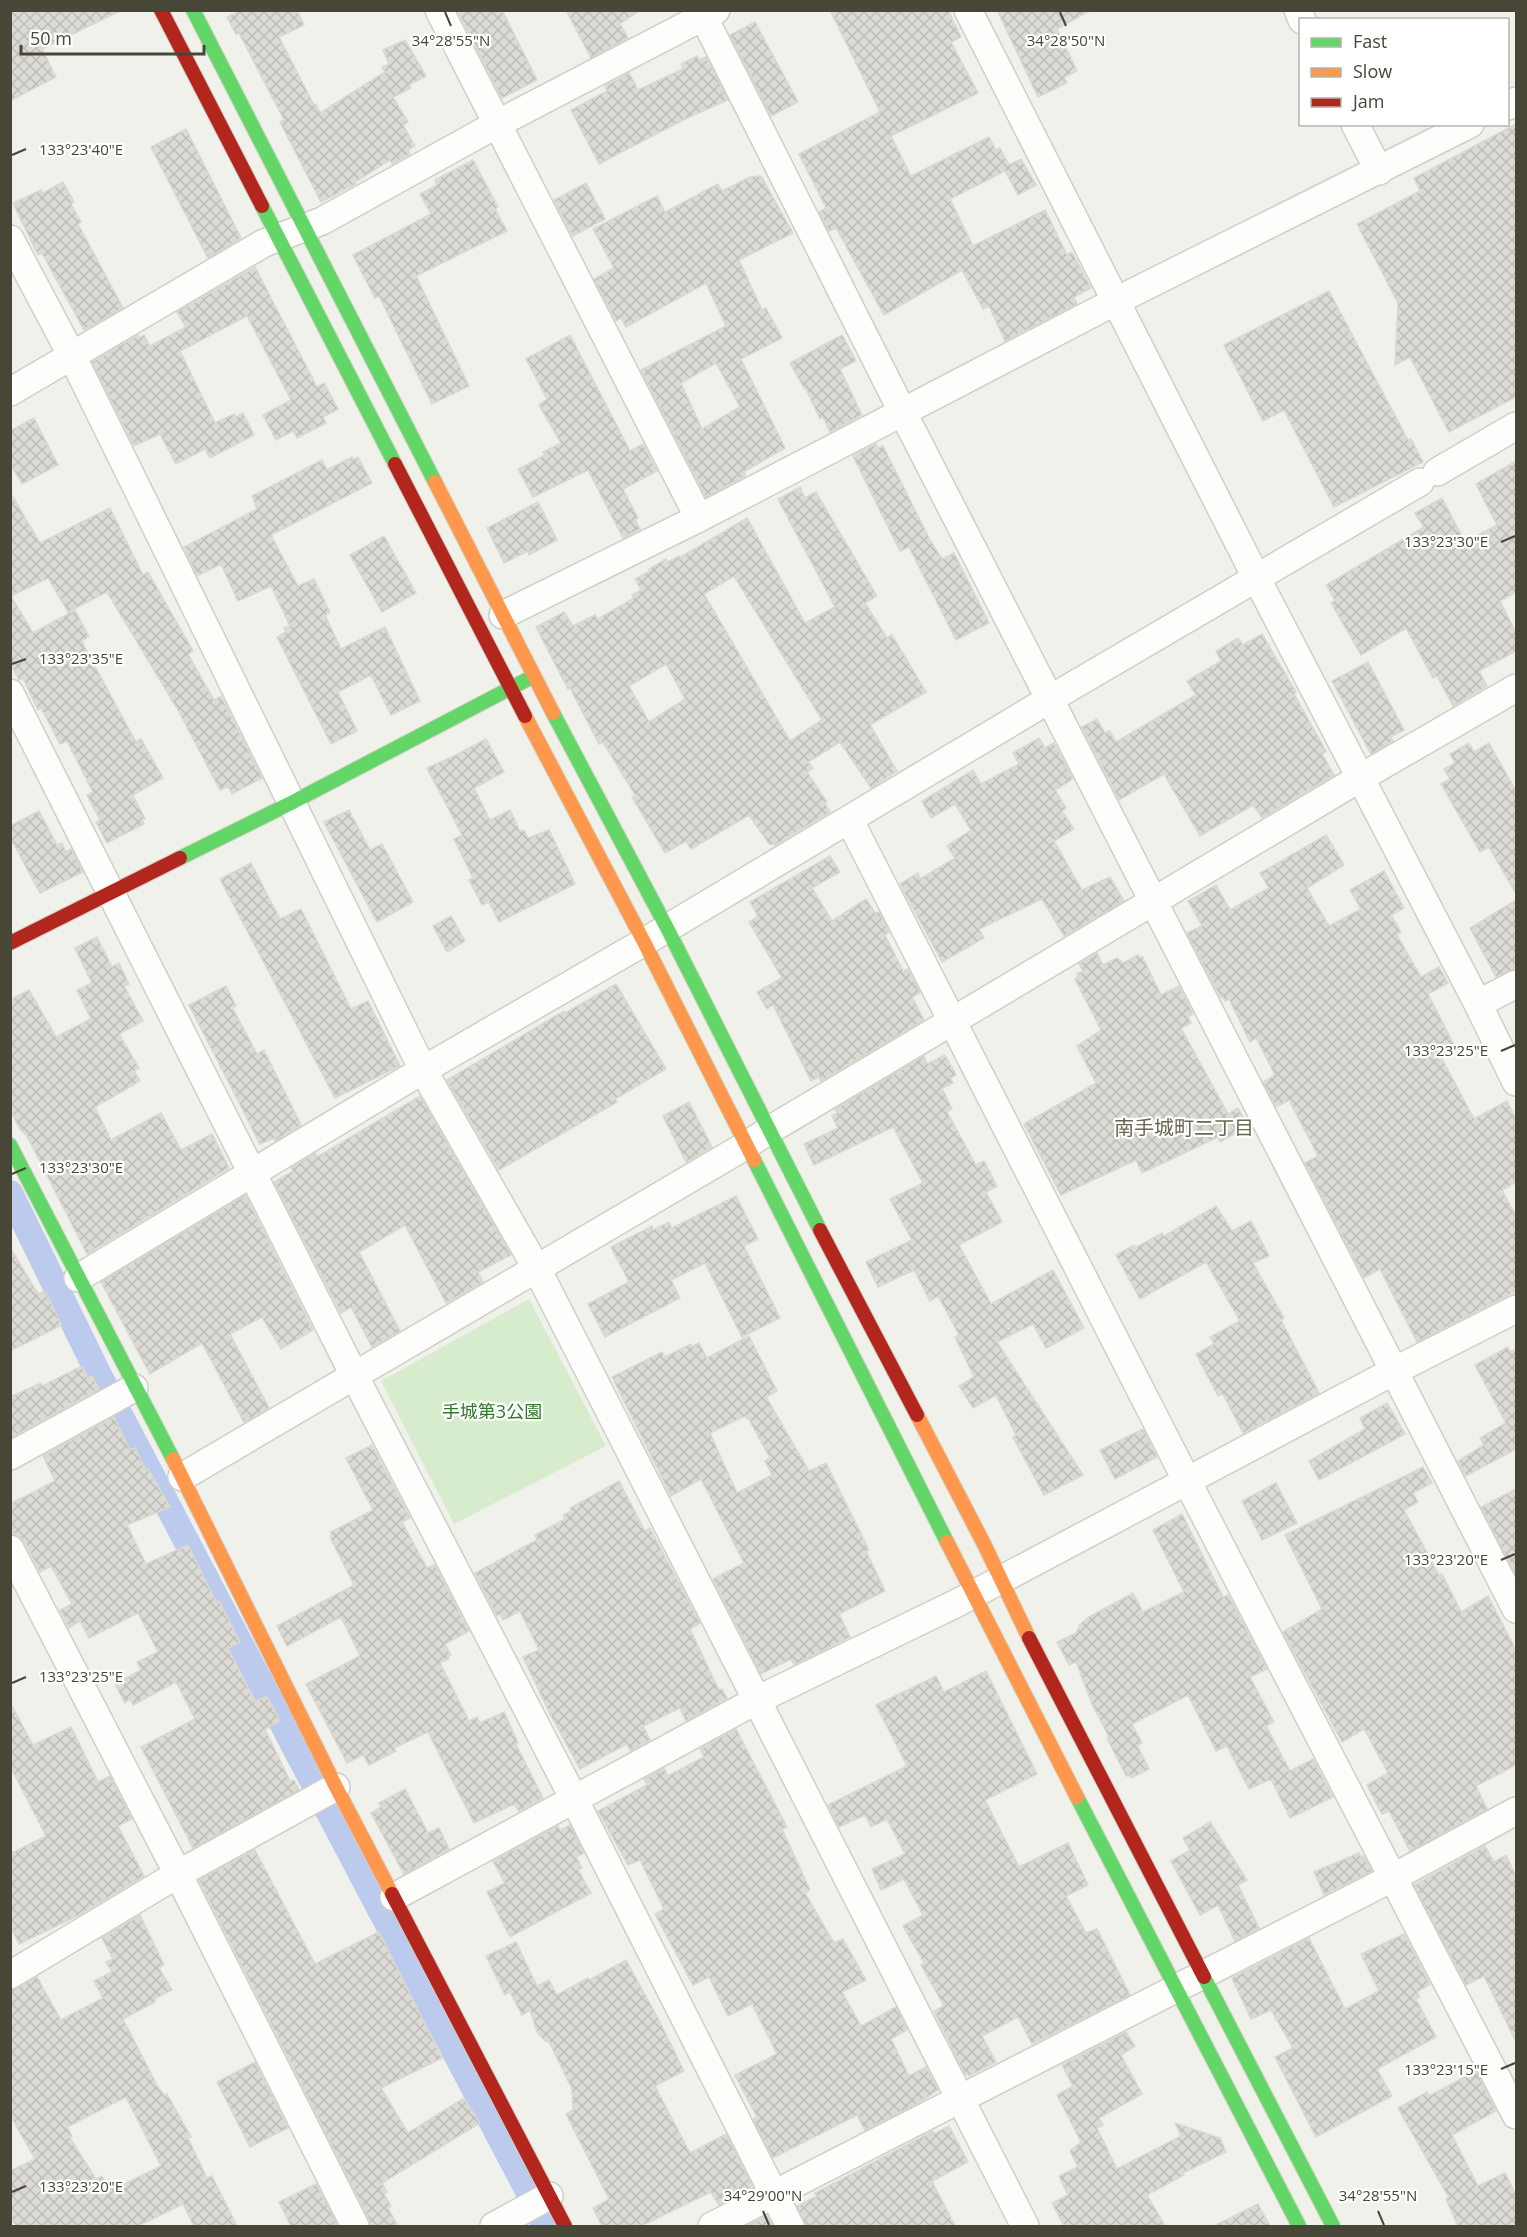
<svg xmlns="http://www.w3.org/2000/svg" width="1527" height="2237" font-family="'Open Sans','Noto Sans JP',sans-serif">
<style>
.green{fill:#d6eccc}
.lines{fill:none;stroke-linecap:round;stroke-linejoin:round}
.canal{stroke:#bccaee;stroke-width:26}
.building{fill:url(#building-cross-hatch);stroke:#d9d9d2;stroke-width:1.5;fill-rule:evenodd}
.street-casing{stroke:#cfcfc9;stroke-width:30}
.fast-casing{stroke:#d1d1c5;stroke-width:16}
.slow-casing{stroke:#d1d1c5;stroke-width:16}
.jam-casing{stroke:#d1d1c5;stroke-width:16}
.street{stroke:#fdfdfc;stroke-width:27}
.fast{stroke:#63d668;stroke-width:14}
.slow{stroke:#ff974d;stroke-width:14}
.jam{stroke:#b3261e;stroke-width:14}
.ticks{fill:none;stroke:#474637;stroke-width:2}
.labels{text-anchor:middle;stroke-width:4.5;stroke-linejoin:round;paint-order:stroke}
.park-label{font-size:18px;fill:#30792b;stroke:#fff}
.neighbourhood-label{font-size:20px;fill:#6a684f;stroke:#fff}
.ticks-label{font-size:15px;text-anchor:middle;fill:#474637;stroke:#fff;stroke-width:4.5;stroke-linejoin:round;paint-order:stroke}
</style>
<defs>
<pattern id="building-cross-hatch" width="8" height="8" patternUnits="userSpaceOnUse" patternTransform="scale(1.5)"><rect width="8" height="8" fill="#dbdad4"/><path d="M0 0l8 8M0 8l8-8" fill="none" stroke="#bdbcb7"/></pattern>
</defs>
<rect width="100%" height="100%" fill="#f1f1ec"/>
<path class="green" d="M529 1299 606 1446 454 1524 381 1381Z"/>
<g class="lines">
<g class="canal">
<path d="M10 1193 99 1375 528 2191"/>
<path d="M539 2214 545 2226"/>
</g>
</g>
<g class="building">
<path d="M10 10H122L42 49 56 77 10 101Z"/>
<path d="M241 10H297L304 25 279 37 314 105 316 104 320 113 385 72 382 67 389 64 383 50 405 40 426 76 409 85 411 88 393 97 408 122 403 125 415 146 408 150 410 154 392 164 390 160 355 182 356 184 321 202 280 122 284 120 239 33 236 34 227 17Z"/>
<path d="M457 10H502L537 80 502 98Z"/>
<path d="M566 10H640L620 24 628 38 591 58Z"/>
<path d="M830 10H948L961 37 951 42 978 93 891 136 911 176 989 137 996 150 1000 148 1009 165 1021 159 1036 185 1018 195 1005 171 950 199 973 246 1045 210 1067 255 1072 252 1091 288 1074 297 1077 304 1005 341 989 306 983 309 962 270 884 315 836 228 829 231 819 212 826 208 799 154 880 112Z"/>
<path d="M997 10H1091L1057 29 1077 71 1064 77 1067 83 1038 97Z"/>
<path d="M755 22 798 102 771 116 730 35Z"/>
<path d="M697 56 699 60 706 57 728 100 683 120 599 164 571 110 607 91 605 86 629 73 638 90 683 69 681 64Z"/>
<path d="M1516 124V397L1449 432 1410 357 1395 365 1398 303 1357 224 1420 191 1414 178Z"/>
<path d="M186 129 241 238 208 258 151 147Z"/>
<path d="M473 160 498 207 495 209 507 231 416 276 469 386 432 404 379 296 375 298 353 255 431 214 420 194 437 185 435 180Z"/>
<path d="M761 176 793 233 739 260 762 310 766 308 782 338 741 359 785 448 745 471V476L706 497 641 370 726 326 706 283 626 327 621 318 616 321 594 279 614 268 593 229 657 196 665 212 718 184 722 191 750 177ZM716 363 740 407 702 429 681 383Z"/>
<path d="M63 182 74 202 71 204 81 222 78 224 123 308 84 330 42 253 38 255 13 203 41 190 43 193Z"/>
<path d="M586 183 605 219 573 236 554 200Z"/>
<path d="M255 267 317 387 324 383 338 409 323 417 326 423 297 438 293 431 276 440 263 415 291 400 247 316 180 351 215 423 234 414 236 417 243 413 254 435 210 458 205 449 176 464 160 434 134 446 92 362 138 335 139 338 144 335 150 346 186 327 177 312Z"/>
<path d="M1329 291 1408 440 1411 439 1423 462 1334 507 1284 410 1263 421 1224 345Z"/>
<path d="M570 335 630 451 643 444 657 471 623 489 638 518 635 520 640 529 623 538 588 470 533 497 518 469 545 455 543 452 561 443 539 405 547 399 526 359Z"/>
<path d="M842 335 856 361 840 369 862 415 830 432 823 417 820 419 805 387 804 388 790 363Z"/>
<path d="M34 418 58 465 22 484 10 463V431Z"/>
<path d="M876 444 878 448 883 446 930 540 942 559 954 553 989 623 956 640 909 547 900 551 853 456Z"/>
<path d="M352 457 353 460 358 457 372 483 271 535 298 586 314 579 330 612 325 615 341 649 385 627 420 701 391 715 371 675 338 692 357 731 331 744 277 637 286 632 284 628 290 626 271 586 238 601 221 564 197 576 184 547 257 509 252 496 322 460 327 470Z"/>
<path d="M1516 461V592L1500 601 1516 633V651L1479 671 1487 686 1453 706 1437 676 1433 678 1406 628 1361 655 1331 603 1335 600 1326 585 1424 527 1415 513 1442 498 1465 542 1497 525 1476 484Z"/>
<path d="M800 487 805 498 816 492 877 596 865 603 887 638 892 635 926 692 870 725 897 771 871 788 840 742 808 762 813 768 807 772 827 802 825 803 830 812 775 845 769 844 749 815 691 849 686 841 665 853 632 797 635 795 603 742 599 744 570 688 568 689 536 627 564 612 573 626 595 615 598 619 634 598 632 595 641 590 635 579 650 571 649 569 666 559 668 562 679 556V558L747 518 805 623 835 607 778 499ZM734 576 822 720 790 741 704 594ZM666 664 685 699 649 722 629 686Z"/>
<path d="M10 492 40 543 110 508 143 575 148 572 193 651 188 654 214 700 221 696 262 778 232 794 228 786 220 790 178 710 107 592 68 612 48 578 11 596 33 633 75 610 89 637 82 640 84 646 136 742 141 739 163 778 133 795 145 819 142 820 144 824 107 843 96 822 100 820 87 795 93 792 67 741 60 744 41 708 38 710 23 678 19 680 10 663Z"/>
<path d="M538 502 557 540 529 555 528 551 504 563 487 528Z"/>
<path d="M384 536 416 593 382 612 350 555Z"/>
<path d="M1262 634 1296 692 1294 694 1326 751 1322 754 1334 775 1262 818 1253 805 1200 836 1164 774 1119 800 1082 727 1097 719 1105 733 1110 731 1116 742 1196 695 1187 681 1221 661 1216 651 1238 638 1243 645Z"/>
<path d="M1368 662 1404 730 1391 737 1393 741 1371 754 1332 681Z"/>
<path d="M1039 738 1045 748 1054 743 1073 779 1055 790 1066 808 1062 811 1074 829 1054 841 1082 890 1110 877 1124 901 1064 936 1042 899 979 929 984 938 942 962 900 884 918 873 920 879 955 858 947 846 971 830 955 804 931 818 922 801 973 770 981 784 1019 764 1013 753Z"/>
<path d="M486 739 504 772 474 788 490 820 510 810 520 831 524 830 528 838 549 830 575 884 499 922 489 902 482 905 469 880 473 878 454 839 462 835 427 768 456 755Z"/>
<path d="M1469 743 1474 752 1489 743 1516 791V894L1489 847 1480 852 1441 784 1450 779 1444 769 1455 763 1450 754Z"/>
<path d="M349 810 370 850 382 844 413 902 377 922 324 822Z"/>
<path d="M39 811 57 845 62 843 66 852 71 849 83 872 40 893 10 837V826Z"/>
<path d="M1326 835 1344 865 1307 888 1329 926 1361 909 1350 890 1384 871 1404 908 1391 915 1401 932 1397 935 1421 977 1439 967 1448 983 1428 994 1455 1047 1440 1055 1474 1119 1507 1101 1516 1119V1182L1502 1190 1516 1216V1291L1417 1342 1380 1269 1364 1278 1305 1163 1318 1156 1289 1100 1276 1107 1263 1082 1275 1075 1256 1038 1250 1042 1229 999 1225 1001 1223 997 1221 998 1187 933 1202 926 1188 901 1216 885 1230 910 1269 888 1260 873Z"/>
<path d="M830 856 840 872 812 888 832 921 866 899 875 913 879 912 889 932 885 935 903 971 908 969 920 993 912 997 924 1020 821 1081 819 1077 811 1081 773 1005 767 1009 757 992 782 978 749 922 758 916 750 902Z"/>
<path d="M251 863 280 919 301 909 351 1009 368 1001 400 1066 335 1098 220 879Z"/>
<path d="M1516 900V968L1496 977 1470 928Z"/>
<path d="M451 916 465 941 447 952 433 926Z"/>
<path d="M97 937 112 967 119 963 129 984 124 986 143 1021 119 1034 139 1068 134 1071 140 1081 95 1107 111 1140 161 1113 181 1150 212 1134 229 1168 87 1254 27 1136 20 1129 10 1110V1000L29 990 56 1037 91 1019 77 990 92 983 75 948Z"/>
<path d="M1097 953 1103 965 1117 958 1123 963 1138 955 1140 958 1142 956 1161 995 1179 986 1193 1014 1188 1017 1191 1023 1181 1028 1228 1114 1238 1108 1248 1126 1220 1142 1218 1137 1142 1173 1136 1160 1061 1195 1024 1124 1096 1083 1077 1046 1101 1030 1075 979 1078 977 1077 974 1083 971 1079 964Z"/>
<path d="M616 984 666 1069 615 1099 617 1102 499 1170 447 1080 564 1011 565 1013Z"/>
<path d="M226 986 236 1006 232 1007 257 1054 264 1050 301 1125 275 1141 274 1138 260 1144 189 1005Z"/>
<path d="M945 1055 956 1075 950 1078 953 1083 942 1088 952 1109 947 1112 976 1165 984 1161 997 1186 986 1192 1002 1222 959 1245 991 1304 1053 1270 1084 1328 1046 1348 1033 1324 997 1342 1083 1475 1044 1495 1013 1437 1016 1435 996 1395 973 1408 959 1386 974 1377 955 1337 959 1335 938 1296 930 1301 914 1270 878 1287 866 1262 912 1240 890 1199 923 1183 893 1127 814 1165 804 1144 838 1128 832 1116 837 1113 835 1109 924 1056 927 1064Z"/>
<path d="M420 1096 511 1255 478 1272 483 1282 446 1303 405 1225 359 1252 400 1331 372 1347 351 1307 341 1313 274 1182 293 1171 291 1168 315 1153 317 1157Z"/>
<path d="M689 1102 712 1147 686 1162 663 1116Z"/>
<path d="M244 1196H246L313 1330 281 1349 262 1317 230 1334 269 1408 244 1422 202 1343 150 1374 101 1282Z"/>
<path d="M736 1196 758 1239 744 1246 780 1318 742 1337 705 1263 671 1280 680 1298 605 1337 588 1304 629 1282 611 1247 652 1226 653 1230 669 1222 672 1228Z"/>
<path d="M1216 1206 1232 1231 1251 1221 1269 1256 1253 1263 1284 1318 1281 1320 1319 1393 1243 1433 1223 1394 1218 1396 1196 1354 1214 1344 1210 1337 1240 1321 1206 1262 1140 1299 1116 1255 1134 1245 1135 1248 1162 1233 1164 1236Z"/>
<path d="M10 1247 38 1294 45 1291 62 1325 10 1351Z"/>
<path d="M749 1336 777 1391 766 1397 809 1471 826 1463 869 1550 866 1551 885 1591 839 1614 850 1637 794 1665 791 1659 761 1674 713 1579 744 1563 701 1479 671 1496 612 1377 662 1352 665 1357 691 1344 692 1347 699 1343 707 1358ZM745 1416 747 1419 748 1418 770 1458 765 1461 772 1475 737 1493 710 1433Z"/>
<path d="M1508 1347 1510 1352 1516 1349V1449L1466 1476 1458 1461 1484 1445 1480 1438 1506 1423 1475 1365Z"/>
<path d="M82 1366 88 1378 92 1376 99 1389 10 1438V1397L41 1383 42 1386Z"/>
<path d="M1387 1403 1405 1434 1319 1480 1309 1461 1365 1429 1360 1418Z"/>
<path d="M114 1417 130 1450 135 1448 146 1470 148 1469 170 1507 127 1525 146 1564 188 1545 216 1602 219 1601 240 1642 228 1648 255 1702 267 1696 280 1721 265 1729 290 1781 294 1780 299 1790 193 1848 141 1747 195 1719 176 1682 133 1705 130 1699 125 1703 115 1684 141 1670 137 1662 158 1652 138 1613 89 1638 80 1621 69 1628 60 1610 72 1604 51 1566 40 1572 24 1541 18 1535 10 1533V1504L55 1481 43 1456Z"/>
<path d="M1143 1429 1157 1457 1115 1479 1100 1450Z"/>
<path d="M372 1445 410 1518 402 1522 427 1568 435 1565 469 1631 445 1644 451 1655 447 1657 449 1659 440 1663 469 1721 477 1717 480 1723 504 1712 518 1743 516 1744 543 1798 519 1811 514 1804 474 1823 428 1732 394 1748 396 1751 369 1765 363 1755 347 1763 306 1684 360 1656 341 1617 287 1646 277 1626 354 1585 331 1539V1532L373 1510 346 1458Z"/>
<path d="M1423 1467 1432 1483 1413 1493 1418 1502 1404 1510 1439 1575 1442 1574 1461 1612 1488 1596 1516 1650V1765L1476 1786 1487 1809 1410 1851 1389 1811 1382 1814 1367 1785 1388 1773 1364 1729 1342 1742 1283 1632 1322 1609 1285 1535Z"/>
<path d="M619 1481 645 1531 650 1528 700 1623 690 1629 719 1690 722 1689 727 1698 686 1721 680 1708 643 1726 650 1740 630 1751 627 1744 580 1769 549 1712 523 1657 539 1650 520 1611 503 1620 500 1614 497 1616 475 1573 537 1540 535 1535 565 1519 563 1515 571 1511 570 1508Z"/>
<path d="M1276 1483 1297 1523 1262 1540 1242 1501Z"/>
<path d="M1516 1489V1575L1481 1507Z"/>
<path d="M1182 1514 1223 1597 1228 1595 1267 1669 1250 1677 1274 1722 1266 1726 1290 1771 1313 1759 1333 1797 1290 1818 1271 1779 1249 1789 1227 1746 1216 1751 1188 1695 1132 1724 1142 1743 1137 1745 1149 1769 1131 1778 1129 1775 1126 1776 1107 1738 1109 1737 1092 1704 1076 1662 1069 1665 1057 1642 1076 1633 1080 1625 1087 1618 1133 1593 1143 1612 1184 1592 1153 1530Z"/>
<path d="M986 1671 1037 1774 985 1800 1019 1867 1068 1843 1088 1885 1066 1896 1086 1933 1097 1929 1130 1995 1032 2044 1018 2017 982 2036 996 2062 969 2076 967 2073 965 2074 934 2011 944 2006 921 1965 924 1963 903 1926 923 1915 904 1879 881 1890 872 1869 905 1854 887 1819 871 1827 865 1815 839 1827 828 1805 907 1766 876 1705 936 1676 944 1692Z"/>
<path d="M10 1702 33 1745 71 1727 98 1782 110 1776 132 1819 118 1826 144 1876 77 1916 19 1944 10 1926V1854L46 1836 10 1766Z"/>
<path d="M736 1729 787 1827 782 1829 810 1890 805 1893 834 1943 843 1939 866 1980 842 1992 861 2026 896 2007 907 2030 891 2039 909 2076 926 2067 938 2090 918 2103 865 2130 857 2115 773 2158 753 2119 757 2117 735 2075 777 2054 752 2004 728 2016 709 1977 693 1985 655 1914 664 1909 640 1860 628 1865 598 1811 647 1785 644 1779 664 1768 667 1775H670L704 1757 700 1749Z"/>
<path d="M405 1789 428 1833 439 1828 449 1849 404 1874 371 1813 381 1807 379 1803Z"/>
<path d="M1210 1822 1247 1880 1238 1885 1259 1928 1235 1941 1218 1905 1200 1915 1171 1861 1190 1850 1183 1838Z"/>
<path d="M570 1825 584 1853 576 1857 582 1868 578 1870 591 1893 510 1937 487 1892 505 1883 493 1861 558 1826 560 1830Z"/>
<path d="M1485 1846 1494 1862 1506 1855 1516 1876V2042L1484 1976 1466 1985 1414 1885Z"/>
<path d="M255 1850 315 1964 379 1932 442 2058 381 2088 408 2133 464 2098 480 2123 382 2183 387 2192 384 2194 391 2206 388 2208 398 2226H371L369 2219 199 1880Z"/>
<path d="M1359 1853 1361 1857 1364 1856 1372 1871 1324 1895 1314 1872Z"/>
<path d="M140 1915 164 1965 159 1968 172 1990 154 1999 155 2002 123 2019 158 2087 164 2095 167 2094 191 2137 188 2138 207 2178 212 2176 237 2226H194L183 2204 138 2226H16L10 2216V2171L35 2159 10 2115V1991L37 1977 61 2020 103 1998 94 1981 112 1972 106 1962 113 1959 102 1938ZM126 2097 161 2166 114 2189 109 2180 105 2182 102 2176 96 2179 70 2138 72 2136 67 2127Z"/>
<path d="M1404 1934 1430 1984 1417 1992 1420 1997 1416 1999 1436 2037 1377 2069 1392 2096 1316 2137 1275 2057 1293 2048 1271 2010 1251 2019 1232 1978 1309 1938 1345 2009 1379 1991 1361 1954Z"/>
<path d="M516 1942 537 1986 549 1980 557 1995 588 1978 589 1980 626 1960 660 2022 684 2071 655 2086 690 2153 726 2134 753 2187 719 2205 711 2192 641 2226H602L593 2208 609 2199 566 2114 573 2110 572 2089 549 2042 545 2041 537 2032 530 2010 522 2015 510 1992 505 1995 486 1956Z"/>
<path d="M1126 2032 1135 2046 1121 2055 1142 2094 1099 2118 1103 2125 1097 2128 1117 2169 1181 2136 1175 2123 1220 2138 1226 2152 1183 2173 1184 2175 1147 2195 1165 2226H1064L1052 2203 1068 2195 1059 2176 1078 2167 1070 2151 1081 2142 1057 2095 1073 2086 1062 2065Z"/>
<path d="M255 2062 288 2128 250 2147 217 2082Z"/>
<path d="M1476 2071 1496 2111 1452 2135 1478 2186 1505 2173 1516 2195V2226H1458L1446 2199 1449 2198 1398 2108 1427 2092 1429 2096Z"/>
<path d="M949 2126 968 2162 932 2181 955 2226H806L797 2206 817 2196 815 2193 933 2131 934 2134Z"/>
<path d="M316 2184 338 2226H291L279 2202Z"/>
<path d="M1258 2204 1270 2226H1214Z"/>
<path d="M767 2216 773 2226H746Z"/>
</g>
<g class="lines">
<defs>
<g id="street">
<path d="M439 10 699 518"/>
<path d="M700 10 902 411 1516 1609"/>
<path d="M968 10 1257 579 1478 1004 1516 1082"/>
<path d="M1298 10 1302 20"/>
<path d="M1508 106 1516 101"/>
<path d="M1355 124 1379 171"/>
<path d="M10 239 72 356 423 1070 537 1269 1025 2226"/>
<path d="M10 392 264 243 322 221 497 124 716 10"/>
<path d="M1437 472 1516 426"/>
<path d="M503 615 699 518 1116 301 1470 124"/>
<path d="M10 693 354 1375 574 1799 790 2226"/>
<path d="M850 821 1187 1481 1516 2115"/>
<path d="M1478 1004 1516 984"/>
<path d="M78 1278 423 1070 644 942 1050 699 1420 482"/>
<path d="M10 1456 134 1388"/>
<path d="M182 1477 745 1146 768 1131 1360 778 1516 688"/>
<path d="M10 1549 178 1874 355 2226"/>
<path d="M394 1897 757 1700 957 1603 1394 1371 1516 1309"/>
<path d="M10 1975 178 1874 336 1787"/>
<path d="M494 2226 549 2196"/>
<path d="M712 2226 1394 1877 1516 1811"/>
</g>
<g id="fast">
<path d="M193 10 435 482"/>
<path d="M262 206 395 464"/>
<path d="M553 713 667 928 820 1230"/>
<path d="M180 858 293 802 530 678"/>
<path d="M10 1145 173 1459"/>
<path d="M754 1160 947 1542"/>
<path d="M1077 1797 1299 2226"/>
<path d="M1204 1977 1333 2226"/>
</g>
<g id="slow">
<path d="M435 482 553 713"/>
<path d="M525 716 644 942 754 1160"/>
<path d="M917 1415 984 1544 1029 1638"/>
<path d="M173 1459 336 1787 392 1894"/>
<path d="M947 1542 1077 1797"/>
</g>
<g id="jam">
<path d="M161 10 262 206"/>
<path d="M395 464 525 716"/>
<path d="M10 943 180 858"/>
<path d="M820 1230 917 1415"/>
<path d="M1029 1638 1204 1977"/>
<path d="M392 1894 565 2226"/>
</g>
</defs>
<use href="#street" class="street-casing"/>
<use href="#fast" class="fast-casing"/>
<use href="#slow" class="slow-casing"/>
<use href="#jam" class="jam-casing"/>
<use href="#street" class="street"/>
<use href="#fast" class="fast"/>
<use href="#slow" class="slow"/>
<use href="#jam" class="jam"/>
</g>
<path class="ticks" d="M445 12 451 26M1060 12 1066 26M12 155 26 149M1501 542 1515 536M12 664 26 659M1501 1051 1515 1045M12 1174 26 1168M1501 1560 1515 1554M12 1683 26 1677M1501 2069 1515 2063M12 2192 26 2186M763 2211 769 2225M1378 2211 1384 2225"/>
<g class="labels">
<g class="park-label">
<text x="492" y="1418">手城第3公園</text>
</g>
<g class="neighbourhood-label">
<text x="1184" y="1135">南手城町二丁目</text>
</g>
</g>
<g class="ticks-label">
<text x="451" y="46">34°28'55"N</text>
<text x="1066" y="46">34°28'50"N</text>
<text x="81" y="155">133°23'40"E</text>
<text x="1446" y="547">133°23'30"E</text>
<text x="81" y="664">133°23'35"E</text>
<text x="1446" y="1056">133°23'25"E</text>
<text x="81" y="1173">133°23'30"E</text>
<text x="1446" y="1565">133°23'20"E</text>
<text x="81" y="1682">133°23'25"E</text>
<text x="1446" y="2075">133°23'15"E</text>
<text x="81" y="2192">133°23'20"E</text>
<text x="763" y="2201">34°29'00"N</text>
<text x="1378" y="2201">34°28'55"N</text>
</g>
<rect width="1527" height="2237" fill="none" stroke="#474637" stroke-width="24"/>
<rect x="1299" y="18" width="210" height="108" fill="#ffffff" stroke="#b5b5af" stroke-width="1.5"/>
<rect x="1311" y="38" width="30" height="9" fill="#63d668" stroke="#b5b5af" stroke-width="1.5"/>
<text x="1353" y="48" font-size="18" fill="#474637">Fast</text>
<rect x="1311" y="68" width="30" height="9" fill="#ff974d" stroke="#b5b5af" stroke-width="1.5"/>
<text x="1353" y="78" font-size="18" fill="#474637">Slow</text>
<rect x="1311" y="98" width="30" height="9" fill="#b3261e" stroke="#b5b5af" stroke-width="1.5"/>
<text x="1353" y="108" font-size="18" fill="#474637">Jam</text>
<path d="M21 45v9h183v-9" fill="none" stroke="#474637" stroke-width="3"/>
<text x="30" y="45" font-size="18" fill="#474637" stroke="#ffffff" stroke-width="4.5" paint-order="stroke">50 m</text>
</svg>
